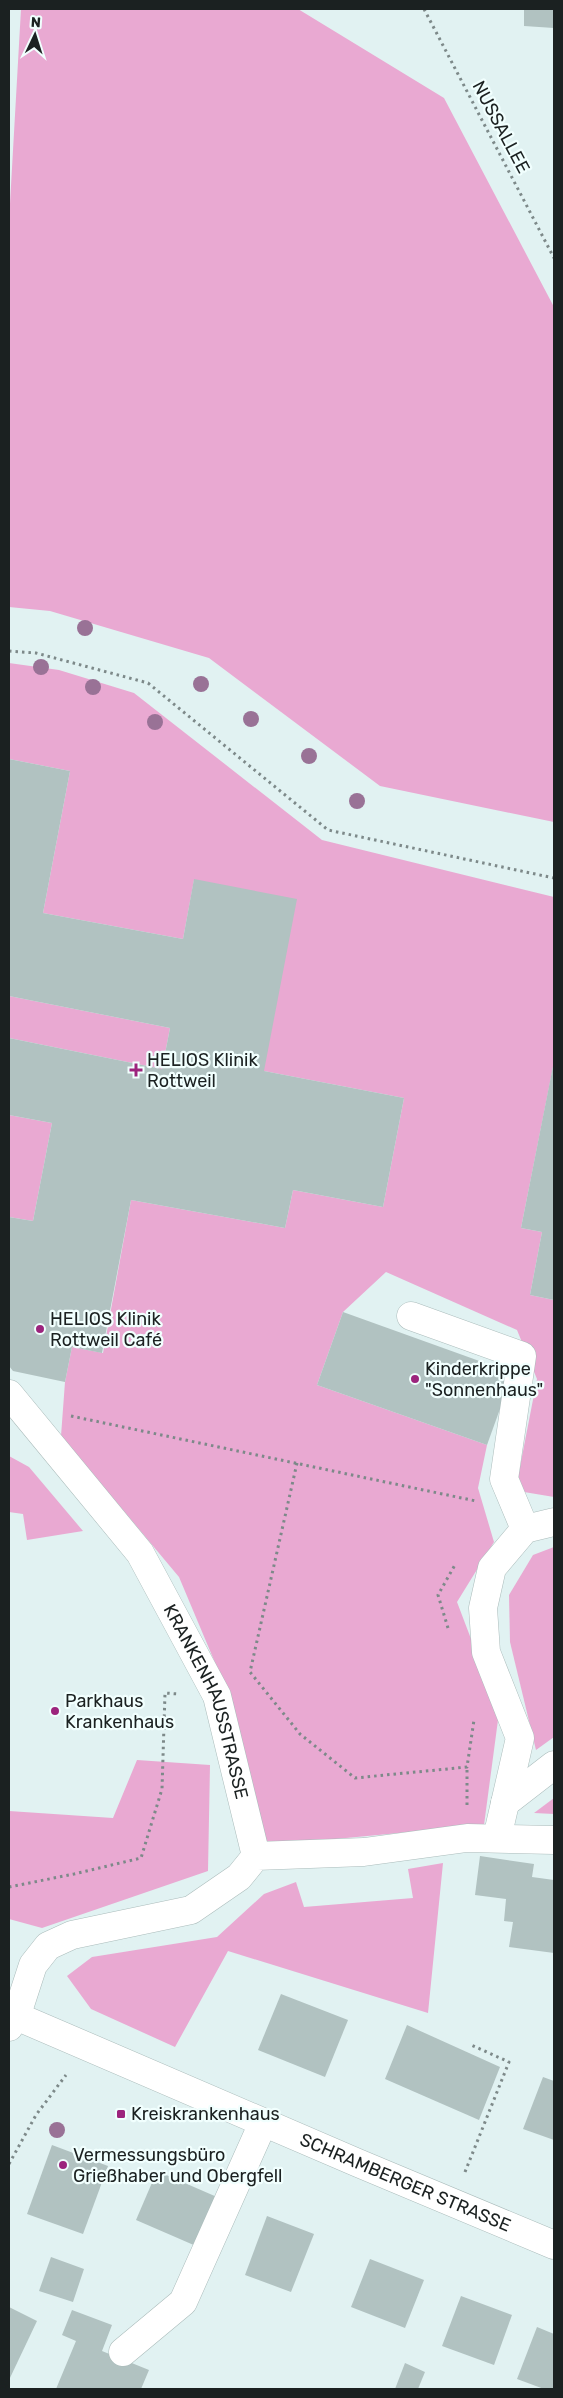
<svg xmlns="http://www.w3.org/2000/svg" width="563" height="2398" font-family="Rubik,sans-serif">
<style>
.green{fill:#e9a9d2}
.building{fill:#b1c2c1}
.lines{fill:none;stroke-linecap:round;stroke-linejoin:round}
.minor-casing{stroke:#abbcbb;stroke-width:29}
.path{stroke:#7d8989;stroke-width:3;stroke-dasharray:2.5 4;stroke-linecap:butt}
.minor{stroke:#fff;stroke-width:28}
.tree{fill:#997296}
.poi-dot{fill:#9c247d;stroke:#f1fffe;stroke-width:2}
.labels{text-anchor:middle;stroke-width:4.5;stroke-linejoin:round;paint-order:stroke}
.street-label{font-size:18px;fill:#1b2121;stroke:#f1fffe}
.poi-label{font-size:18px;fill:#1b2121;stroke:#f1fffe;text-anchor:start}
</style>
<rect width="100%" height="100%" fill="#e1f2f2"/>
<g class="green">
<path d="M21 9H298L444 98 554 307V822L380 786 209 658 50 611 9 607V221Z"/>
<path d="M9 663 59 670 134 693 322 840 554 897V1062L521 1228 542 1232 530 1295 554 1300V1497L524 1492 518 1477 537 1379 517 1330 386 1272 343 1312 317 1385 487 1445 478 1488 494 1542 457 1602 476 1652 500 1705 484 1825 261 1846 224 1684 179 1577 61 1436 65 1382 72 1347 103 1353 131 1200 285 1228 293 1190 383 1207 404 1098 264 1071 194 880 183 939 43 913 70 771 9 759Z"/>
<path d="M9 996 170 1028 162 1069 9 1038Z"/>
<path d="M9 1115 52 1123 33 1221 9 1217Z"/>
<path d="M9 1456 29 1467 83 1531 27 1540 23 1514 9 1512Z"/>
<path d="M554 1547V1737L536 1750 510 1642 509 1595 533 1555Z"/>
<path d="M137 1760 210 1765 208 1871 42 1928 9 1919V1811L113 1818Z"/>
<path d="M554 1798V1814L534 1813Z"/>
<path d="M443 1863 428 2013 228 1951 175 2047 91 2009 67 1976 92 1957 217 1937 264 1894 296 1882 304 1907 413 1898 408 1869Z"/>
</g>
<g class="building">
<path d="M524 9H554V28L524 26Z"/>
<path d="M9 759 70 771 43 913 183 939 194 879 297 899 264 1071 404 1098 383 1207 293 1190 285 1228 131 1200 102 1353 72 1347 65 1382 13 1371 9 1366V1217L33 1221 52 1123 9 1115V1038L162 1069 170 1028 9 996Z"/>
<path d="M553 1066H554V1300L530 1295 542 1232 521 1228Z"/>
<path d="M343 1312 513 1373 487 1445 317 1385Z"/>
<path d="M480 1856 534 1864 532 1877 554 1880V1953L509 1947 513 1922 504 1921 506 1899 475 1895Z"/>
<path d="M281 1994 348 2020 325 2077 258 2050Z"/>
<path d="M407 2025 500 2067 479 2120 385 2079Z"/>
<path d="M543 2077 554 2081V2140L523 2129Z"/>
<path d="M52 2145 108 2166 83 2234 27 2214Z"/>
<path d="M157 2171 217 2197 196 2246 136 2220Z"/>
<path d="M267 2216 314 2234 291 2292 245 2275Z"/>
<path d="M51 2257 84 2269 73 2302 39 2291Z"/>
<path d="M370 2259 424 2280 405 2328 351 2307Z"/>
<path d="M461 2296 512 2315 494 2365 442 2346Z"/>
<path d="M9 2307 37 2321 9 2380Z"/>
<path d="M72 2310 112 2325 102 2351 149 2370 141 2389H56L76 2341 62 2335Z"/>
<path d="M537 2327 554 2334V2389H544L517 2379Z"/>
<path d="M405 2363 425 2372 418 2389H395Z"/>
</g>
<g class="lines">
<defs>
<g id="minor">
<path d="M411 1316 522 1356 504 1479 525 1529"/>
<path id="s1" d="M9 1394 140 1553 217 1696 256 1856"/>
<path d="M505 1803 554 1765"/>
<path d="M497 1838 520 1738 486 1652 483 1608 492 1568 525 1529 554 1522"/>
<path id="s2" d="M9 2013 358 2163 554 2245"/>
<path d="M9 2027 20 2005 33 1965 48 1946 72 1935 191 1910 239 1877 256 1856 364 1852 467 1838 554 1840"/>
<path d="M123 2352 183 2302 263 2123"/>
</g>
</defs>
<use href="#minor" class="minor-casing"/>
<g class="path">
<path d="M424 9 554 258"/>
<path d="M9 651 36 653 148 683 328 830 554 878"/>
<path d="M71 1416 476 1501"/>
<path d="M297 1463 250 1672 300 1734 355 1778 467 1767 474 1720"/>
<path d="M448 1628 438 1595 456 1563"/>
<path d="M467 1805V1767"/>
<path d="M9 1887 74 1874 141 1858 162 1789 165 1693 178 1694"/>
<path d="M9 2164 36 2115 66 2075"/>
<path d="M465 2172 509 2062 469 2044"/>
</g>
<use href="#minor" class="minor"/>
</g>
<g class="tree">
<circle cx="85" cy="628" r="8"/>
<circle cx="41" cy="667" r="8"/>
<circle cx="201" cy="684" r="8"/>
<circle cx="93" cy="687" r="8"/>
<circle cx="251" cy="719" r="8"/>
<circle cx="155" cy="722" r="8"/>
<circle cx="309" cy="756" r="8"/>
<circle cx="357" cy="801" r="8"/>
<circle cx="57" cy="2130" r="8"/>
</g>
<g class="poi-dot">
<path d="M133.5 1062.5h5v5h5v5h-5v5h-5v-5h-5v-5h5z"/>
<circle cx="40" cy="1329" r="5"/>
<circle cx="415" cy="1379" r="5"/>
<circle cx="55" cy="1711" r="5"/>
<rect x="116" y="2109" width="10" height="10" rx="2.5"/>
<circle cx="63" cy="2165" r="5"/>
</g>
<g class="labels">
<g class="street-label">
<text transform="translate(501 127) rotate(62)" y="6">NUSSALLEE</text>
<text dy="6" stroke="none"><textPath href="#s1" startOffset="370">KRANKENHAUSSTRASSE</textPath></text>
<text dy="6" stroke="none"><textPath href="#s2" startOffset="431">SCHRAMBERGER STRASSE</textPath></text>
</g>
<g class="poi-label">
<text x="147" y="1066">HELIOS Klinik<tspan x="147" dy="21">Rottweil</tspan></text>
<text x="50" y="1325">HELIOS Klinik<tspan x="50" dy="21">Rottweil Café</tspan></text>
<text x="425" y="1375">Kinderkrippe<tspan x="425" dy="21">"Sonnenhaus"</tspan></text>
<text x="65" y="1707">Parkhaus<tspan x="65" dy="21">Krankenhaus</tspan></text>
<text x="131" y="2120">Kreiskrankenhaus</text>
<text x="73" y="2161">Vermessungsbüro<tspan x="73" dy="21">Grießhaber und Obergfell</tspan></text>
</g>
</g>
<rect width="563" height="2398" fill="none" stroke="#1b2121" stroke-width="20"/>
<g transform="translate(35 35) rotate(4)" stroke="#f1fffe" stroke-width="4" paint-order="stroke">
<path d="M0-4L9 19L0 12L-9 19Z" fill="#1b2121"/>
<text y="-8" font-size="14" font-weight="bold" text-anchor="middle" fill="#1b2121">N</text>
</g>
</svg>
